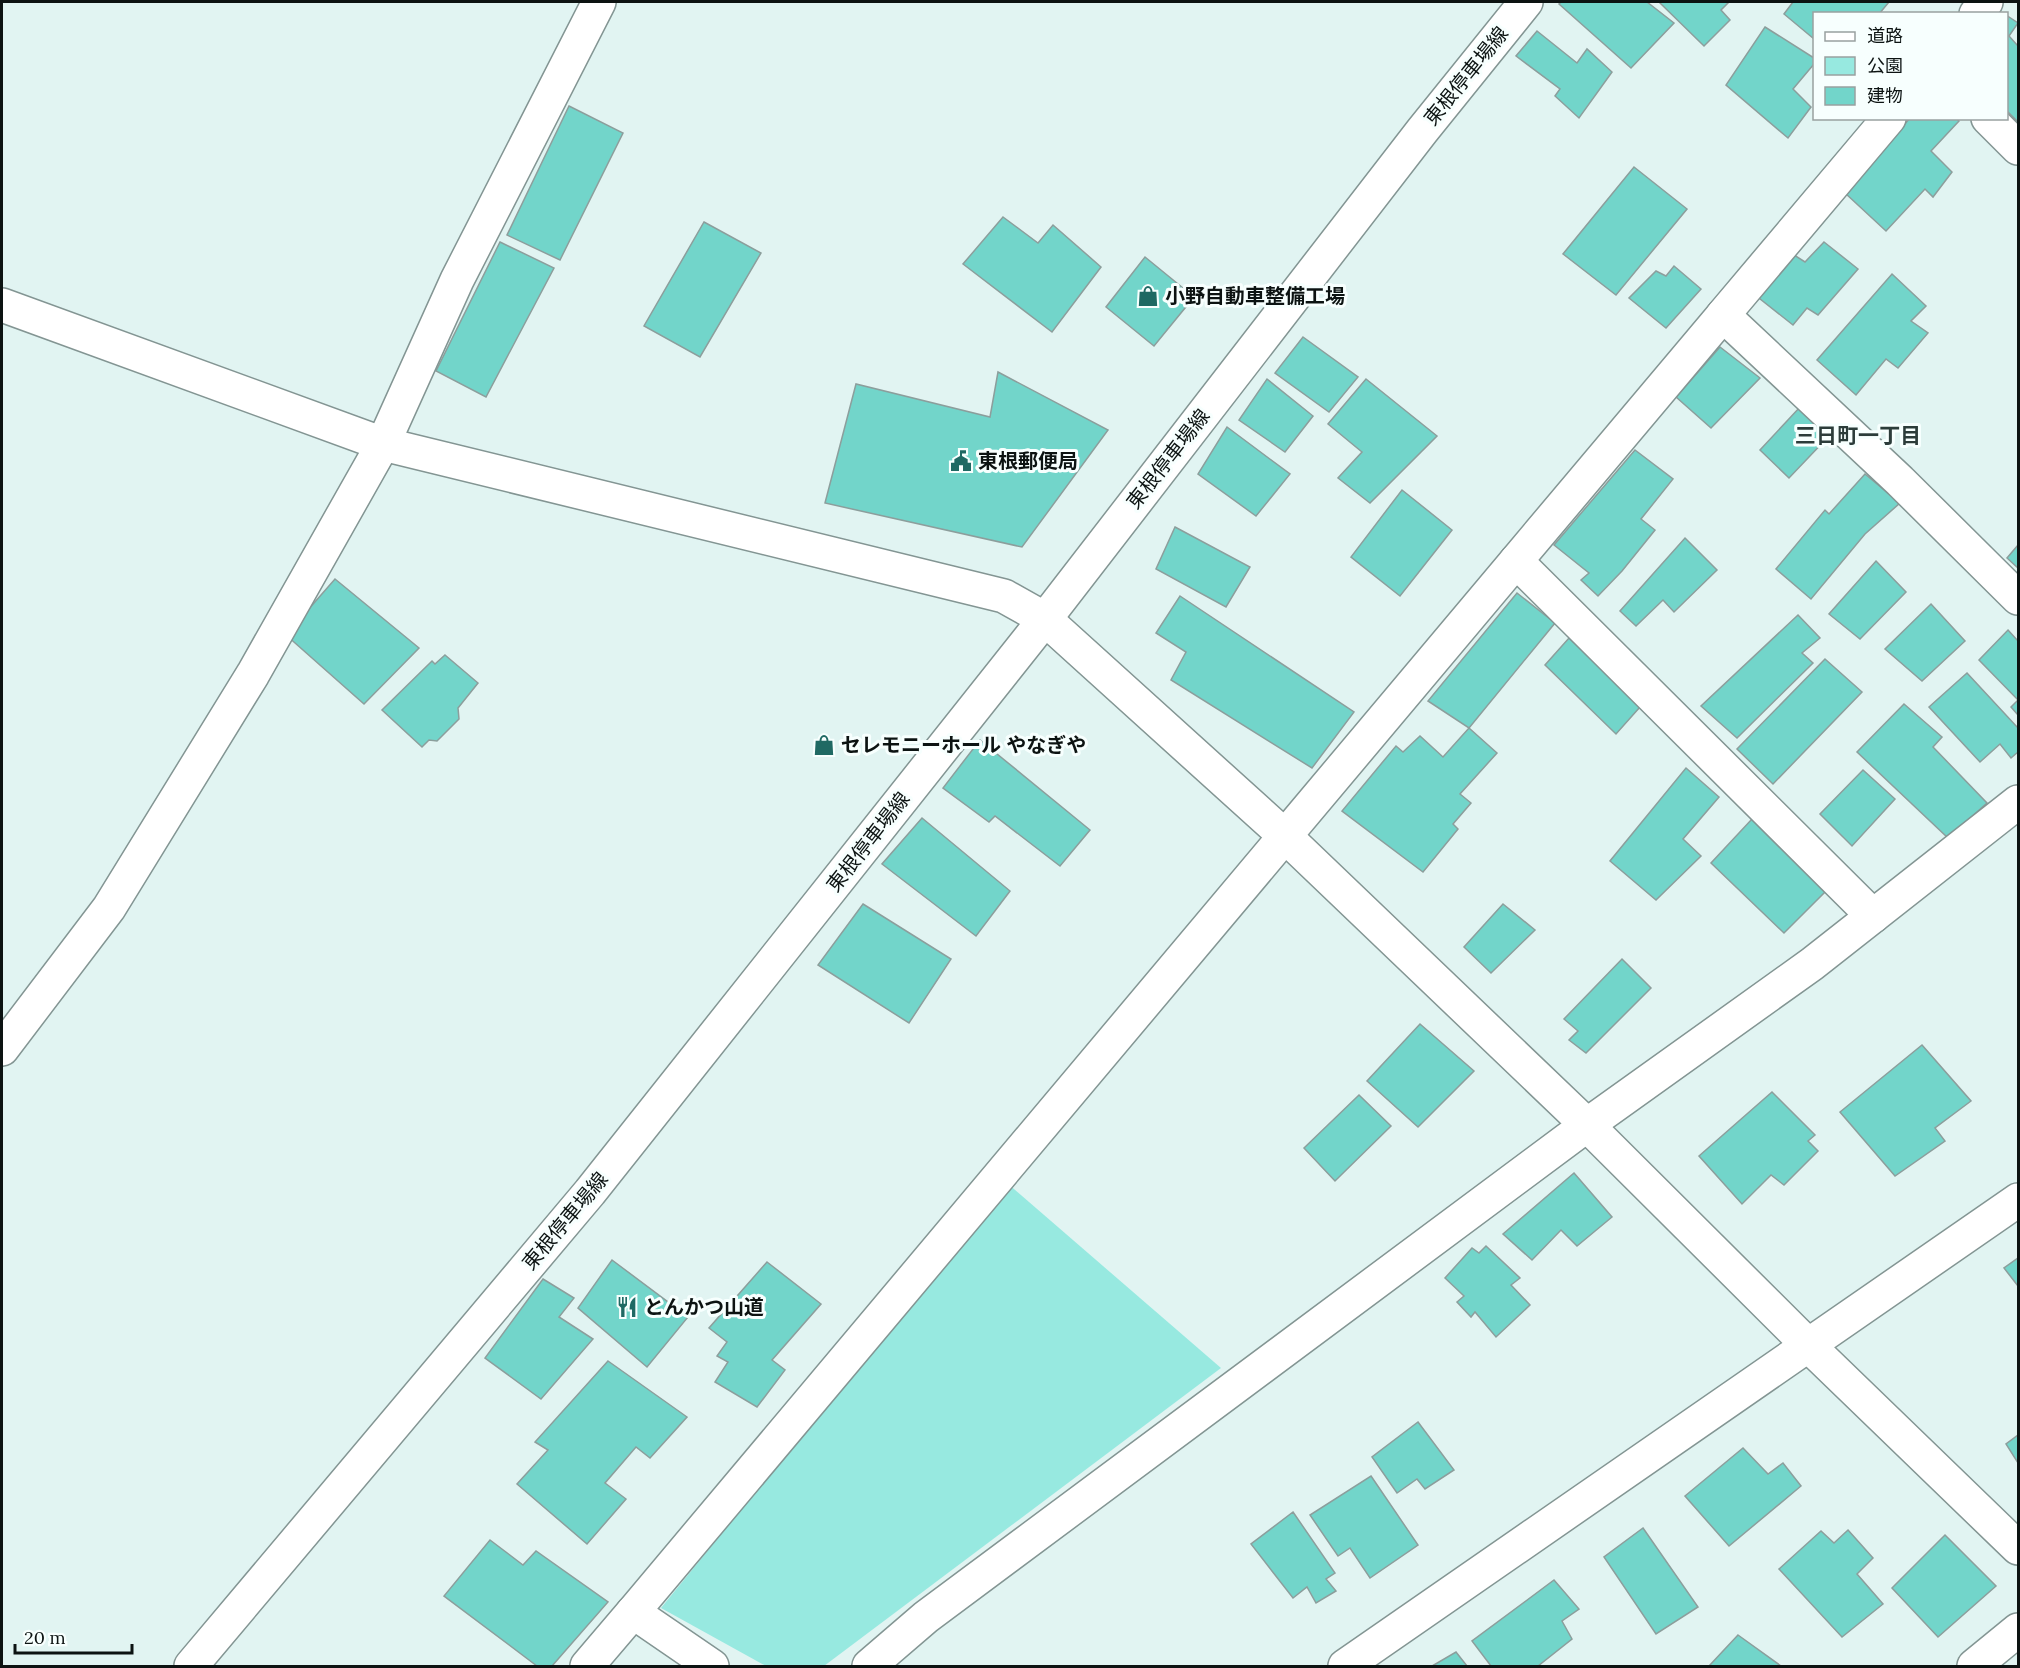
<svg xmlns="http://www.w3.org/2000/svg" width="2020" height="1668" font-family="Lora,'Noto Sans JP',serif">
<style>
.green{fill:#97e9e0}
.building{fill:#72d5ca;stroke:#8c9e9c;stroke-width:1.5}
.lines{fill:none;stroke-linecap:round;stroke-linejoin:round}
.minor-casing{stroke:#839593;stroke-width:36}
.major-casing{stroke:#839593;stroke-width:36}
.minor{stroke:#fff;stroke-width:33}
.major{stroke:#fff;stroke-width:33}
.labels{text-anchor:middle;stroke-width:6;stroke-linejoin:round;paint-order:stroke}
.street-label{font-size:20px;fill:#0c1312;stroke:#f7fffe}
.poi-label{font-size:20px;font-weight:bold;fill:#0c1312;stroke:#f7fffe;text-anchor:start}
.neighbourhood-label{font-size:21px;font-weight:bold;fill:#2c3c3a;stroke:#f7fffe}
</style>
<rect width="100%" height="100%" fill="#e1f4f2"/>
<path class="green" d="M1007 1183 1221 1368 824 1666H766L661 1608Z"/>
<g class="building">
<path d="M1561 2H1647L1674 23 1631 68 1559 4Z"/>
<path d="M1659 2H1729L1721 10 1730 20 1704 46Z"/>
<path d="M1793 2H1889L1879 14H1814V39L1784 14Z"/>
<path d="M2006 15 2018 23 2009 36 2018 46V122L2006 110Z"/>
<path d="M1765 27 1814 58V64L1793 89 1811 107 1788 138 1726 85Z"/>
<path d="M1537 31 1577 63 1587 49 1612 72 1579 118 1555 96 1560 89 1516 56Z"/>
<path d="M569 106 623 133 560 260 507 235Z"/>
<path d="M1910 118H1956L1959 121 1931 151 1952 172 1933 197 1925 189 1886 231 1845 193Z"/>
<path d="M1634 167 1687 209 1616 295 1563 254Z"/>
<path d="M1003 217 1038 243 1053 225 1101 267 1052 332 963 264Z"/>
<path d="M704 222 761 253 700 357 644 326Z"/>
<path d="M500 242 554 268 486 397 436 371Z"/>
<path d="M1824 242 1858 269 1818 315 1807 308 1793 325 1755 295 1791 253 1805 262Z"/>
<path d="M1145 257 1194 297 1154 346 1106 307Z"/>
<path d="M1674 266 1701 289 1666 328 1629 298 1656 271 1666 276Z"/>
<path d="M1892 274 1926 306 1911 321 1928 333 1898 368 1886 359 1856 395 1817 360Z"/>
<path d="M1303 337 1358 377 1329 412 1275 373Z"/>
<path d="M1720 347 1760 378 1711 428 1676 397Z"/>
<path d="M998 372 1108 430 1022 547 825 503 856 384 990 417Z"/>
<path d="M1267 379 1313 416 1285 452 1239 420Z"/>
<path d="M1366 379 1437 436 1370 503 1338 478 1362 452 1328 424Z"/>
<path d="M1800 407 1829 436 1789 478 1760 450Z"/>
<path d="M1227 427 1290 474 1256 516 1198 474Z"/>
<path d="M1635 450 1673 479 1641 519 1655 530 1622 571 1598 596 1581 580 1589 573 1554 545Z"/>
<path d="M1865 474 1900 503 1865 534 1811 599 1776 569 1825 510 1829 514Z"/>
<path d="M1402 490 1452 530 1400 596 1351 557Z"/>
<path d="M1175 527 1250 567 1226 607 1156 569Z"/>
<path d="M1685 538 1717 570 1674 612 1663 600 1636 626 1620 611Z"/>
<path d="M2018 545V568L2007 558Z"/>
<path d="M1876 561 1906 592 1860 639 1829 614Z"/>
<path d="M335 579 419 648 364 704 286 635Z"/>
<path d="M1517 593 1555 623 1469 728 1428 701Z"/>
<path d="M1180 596 1354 712 1312 768 1171 680 1186 652 1156 633Z"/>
<path d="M1931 604 1965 641 1922 681 1885 649Z"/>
<path d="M1798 615 1820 638 1802 653 1813 663 1737 738 1701 706Z"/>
<path d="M2008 630 2018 641V700L1979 660Z"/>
<path d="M1569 638 1640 707 1616 734 1545 665Z"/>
<path d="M445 655 478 683 458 708 459 719 437 741 429 740 422 747 382 710 432 661 435 664Z"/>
<path d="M1825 659 1862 692 1773 784 1737 749Z"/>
<path d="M1967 673 2018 728V752L2011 758 2000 744 1980 762 1929 707Z"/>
<path d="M2018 700V715L2011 707Z"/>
<path d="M1904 704 1942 737 1933 747 1987 803 1948 838 1857 752Z"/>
<path d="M1469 728 1497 753 1460 794 1471 803 1453 824 1458 829 1423 872 1342 811 1396 746 1403 752 1420 736 1443 757Z"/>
<path d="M980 740 1090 830 1060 866 995 816 989 822 943 788Z"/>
<path d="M1686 768 1719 797 1683 839 1701 856 1656 900 1610 861Z"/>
<path d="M1863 770 1895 799 1852 846 1820 814Z"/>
<path d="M922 818 1010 891 976 936 882 864Z"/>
<path d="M1752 819 1829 888 1784 933 1711 863Z"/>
<path d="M863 904 951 959 909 1023 818 965Z"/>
<path d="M1503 904 1535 930 1491 973 1464 947Z"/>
<path d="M1622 959 1651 988 1586 1053 1569 1040 1578 1031 1564 1019Z"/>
<path d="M1420 1024 1474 1071 1418 1127 1367 1081Z"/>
<path d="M1922 1045 1971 1101 1935 1128 1945 1141 1895 1176 1840 1112Z"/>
<path d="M1772 1092 1815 1135 1808 1141 1818 1151 1784 1185 1771 1175 1742 1204 1699 1156Z"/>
<path d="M1359 1095 1391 1126 1335 1181 1304 1148Z"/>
<path d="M1574 1173 1612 1217 1577 1246 1561 1230 1532 1260 1503 1234Z"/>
<path d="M1486 1246 1520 1278 1511 1285 1530 1305 1496 1337 1475 1312 1471 1317 1457 1302 1464 1296 1445 1278 1472 1248 1479 1253Z"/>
<path d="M2018 1258V1286L2004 1268Z"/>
<path d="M612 1260 688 1317 647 1367 578 1308Z"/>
<path d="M767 1262 821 1304 772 1360 785 1370 757 1407 715 1382 728 1362 717 1356 727 1342 709 1328Z"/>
<path d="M543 1279 574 1298 559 1317 593 1339 541 1399 485 1358Z"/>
<path d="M608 1361 687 1417 650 1458 636 1447 605 1483 626 1499 587 1544 517 1484 548 1450 535 1442Z"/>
<path d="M1418 1422 1454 1470 1425 1489 1417 1479 1397 1493 1372 1457Z"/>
<path d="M2018 1435V1463L2006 1444Z"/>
<path d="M1743 1448 1768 1474 1783 1463 1801 1486 1729 1546 1685 1496Z"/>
<path d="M1371 1476 1418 1545 1370 1578 1350 1548 1338 1556 1310 1515Z"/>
<path d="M1293 1512 1335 1573 1326 1579 1336 1591 1316 1603 1307 1587 1293 1598 1251 1544Z"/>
<path d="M1643 1528 1698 1607 1656 1634 1604 1557Z"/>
<path d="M1848 1530 1873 1558 1857 1574 1883 1604 1842 1637 1779 1569 1821 1531 1834 1543Z"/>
<path d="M1945 1535 1996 1586 1938 1637 1892 1588Z"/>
<path d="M490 1540 523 1565 536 1551 608 1602 552 1666H537L444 1596Z"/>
<path d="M1554 1580 1579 1609 1562 1621 1572 1639 1538 1666H1491L1472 1641Z"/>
<path d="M1738 1635 1781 1666H1709Z"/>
<path d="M1456 1652 1467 1666H1432Z"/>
</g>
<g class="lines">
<defs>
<g id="minor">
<path d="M1976 14 1986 2"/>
<path d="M1889 118 1723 315 1900 481 2018 598"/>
<path d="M1988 118 2018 148"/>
<path d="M2 305 383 444 1004 596 1045 619 1286 837 1587 1125 1809 1346 2018 1548"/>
<path d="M1723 315 1516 561 1873 916"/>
<path d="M2 1049 109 908 253 674 383 444 457 280 599 2"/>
<path d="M587 1666 633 1612"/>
<path d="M712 1666 633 1612 1516 561"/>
<path d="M869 1666 926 1617 1587 1125 1812 964 2018 802"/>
<path d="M1345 1666 2018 1200"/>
<path d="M1974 1666 2018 1630"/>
</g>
<path id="major" d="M191 1666 590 1192 1045 619 1422 131 1526 2"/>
</defs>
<use href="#minor" class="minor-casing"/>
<use href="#major" class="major-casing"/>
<use href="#minor" class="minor"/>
<use href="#major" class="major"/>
</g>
<defs>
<symbol id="shop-bare" viewBox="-9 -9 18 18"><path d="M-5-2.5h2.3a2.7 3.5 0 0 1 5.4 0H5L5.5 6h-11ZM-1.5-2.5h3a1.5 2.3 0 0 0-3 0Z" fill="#1f6963" stroke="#f7fffe" stroke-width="2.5" paint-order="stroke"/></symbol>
<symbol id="civic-bare" viewBox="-9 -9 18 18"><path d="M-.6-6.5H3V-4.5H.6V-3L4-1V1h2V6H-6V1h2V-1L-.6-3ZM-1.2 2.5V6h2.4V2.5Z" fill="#1f6963" stroke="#f7fffe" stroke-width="2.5" paint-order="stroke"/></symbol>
<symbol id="restaurant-bare" viewBox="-9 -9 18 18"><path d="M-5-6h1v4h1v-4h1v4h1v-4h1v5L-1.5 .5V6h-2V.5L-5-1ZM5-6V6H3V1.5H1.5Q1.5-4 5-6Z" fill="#1f6963" stroke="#f7fffe" stroke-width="2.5" paint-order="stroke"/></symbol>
</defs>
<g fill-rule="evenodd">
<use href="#shop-bare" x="1133" y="281" width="30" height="30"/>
<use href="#civic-bare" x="946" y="446" width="30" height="30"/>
<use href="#shop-bare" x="809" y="730" width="30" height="30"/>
<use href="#restaurant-bare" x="612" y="1292" width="30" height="30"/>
</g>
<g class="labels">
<g class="street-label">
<text transform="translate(1466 76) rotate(-51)" y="7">東根停車場線</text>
<text transform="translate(1168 459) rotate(-52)" y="7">東根停車場線</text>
<text transform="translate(868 842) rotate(-52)" y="7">東根停車場線</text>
<text transform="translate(565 1221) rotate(-50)" y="7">東根停車場線</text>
</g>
<g class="poi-label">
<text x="1165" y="303">小野自動車整備工場</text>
<text x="978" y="468">東根郵便局</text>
<text x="841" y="752">セレモニーホール やなぎや</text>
<text x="644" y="1314">とんかつ山道</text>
</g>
<g class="neighbourhood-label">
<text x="1858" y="443">三日町一丁目</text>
</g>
</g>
<rect width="2020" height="1668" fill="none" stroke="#0c1312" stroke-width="6"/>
<rect x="1813" y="12" width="195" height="108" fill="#f7fffe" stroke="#99a1a0" stroke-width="1.5"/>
<rect x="1825" y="32" width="30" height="9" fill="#ffffff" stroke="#99a1a0" stroke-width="1.5"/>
<text x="1867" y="42" font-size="18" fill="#0c1312">道路</text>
<rect x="1825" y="57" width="30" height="18" fill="#97e9e0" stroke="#99a1a0" stroke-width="1.5"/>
<text x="1867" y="72" font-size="18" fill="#0c1312">公園</text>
<rect x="1825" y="87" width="30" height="18" fill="#72d5ca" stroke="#99a1a0" stroke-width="1.5"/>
<text x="1867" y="102" font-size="18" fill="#0c1312">建物</text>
<path d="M15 1644v9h117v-9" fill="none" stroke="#0c1312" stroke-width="3"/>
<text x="24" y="1644" font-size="18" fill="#0c1312" stroke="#f7fffe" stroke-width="4.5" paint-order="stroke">20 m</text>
</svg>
